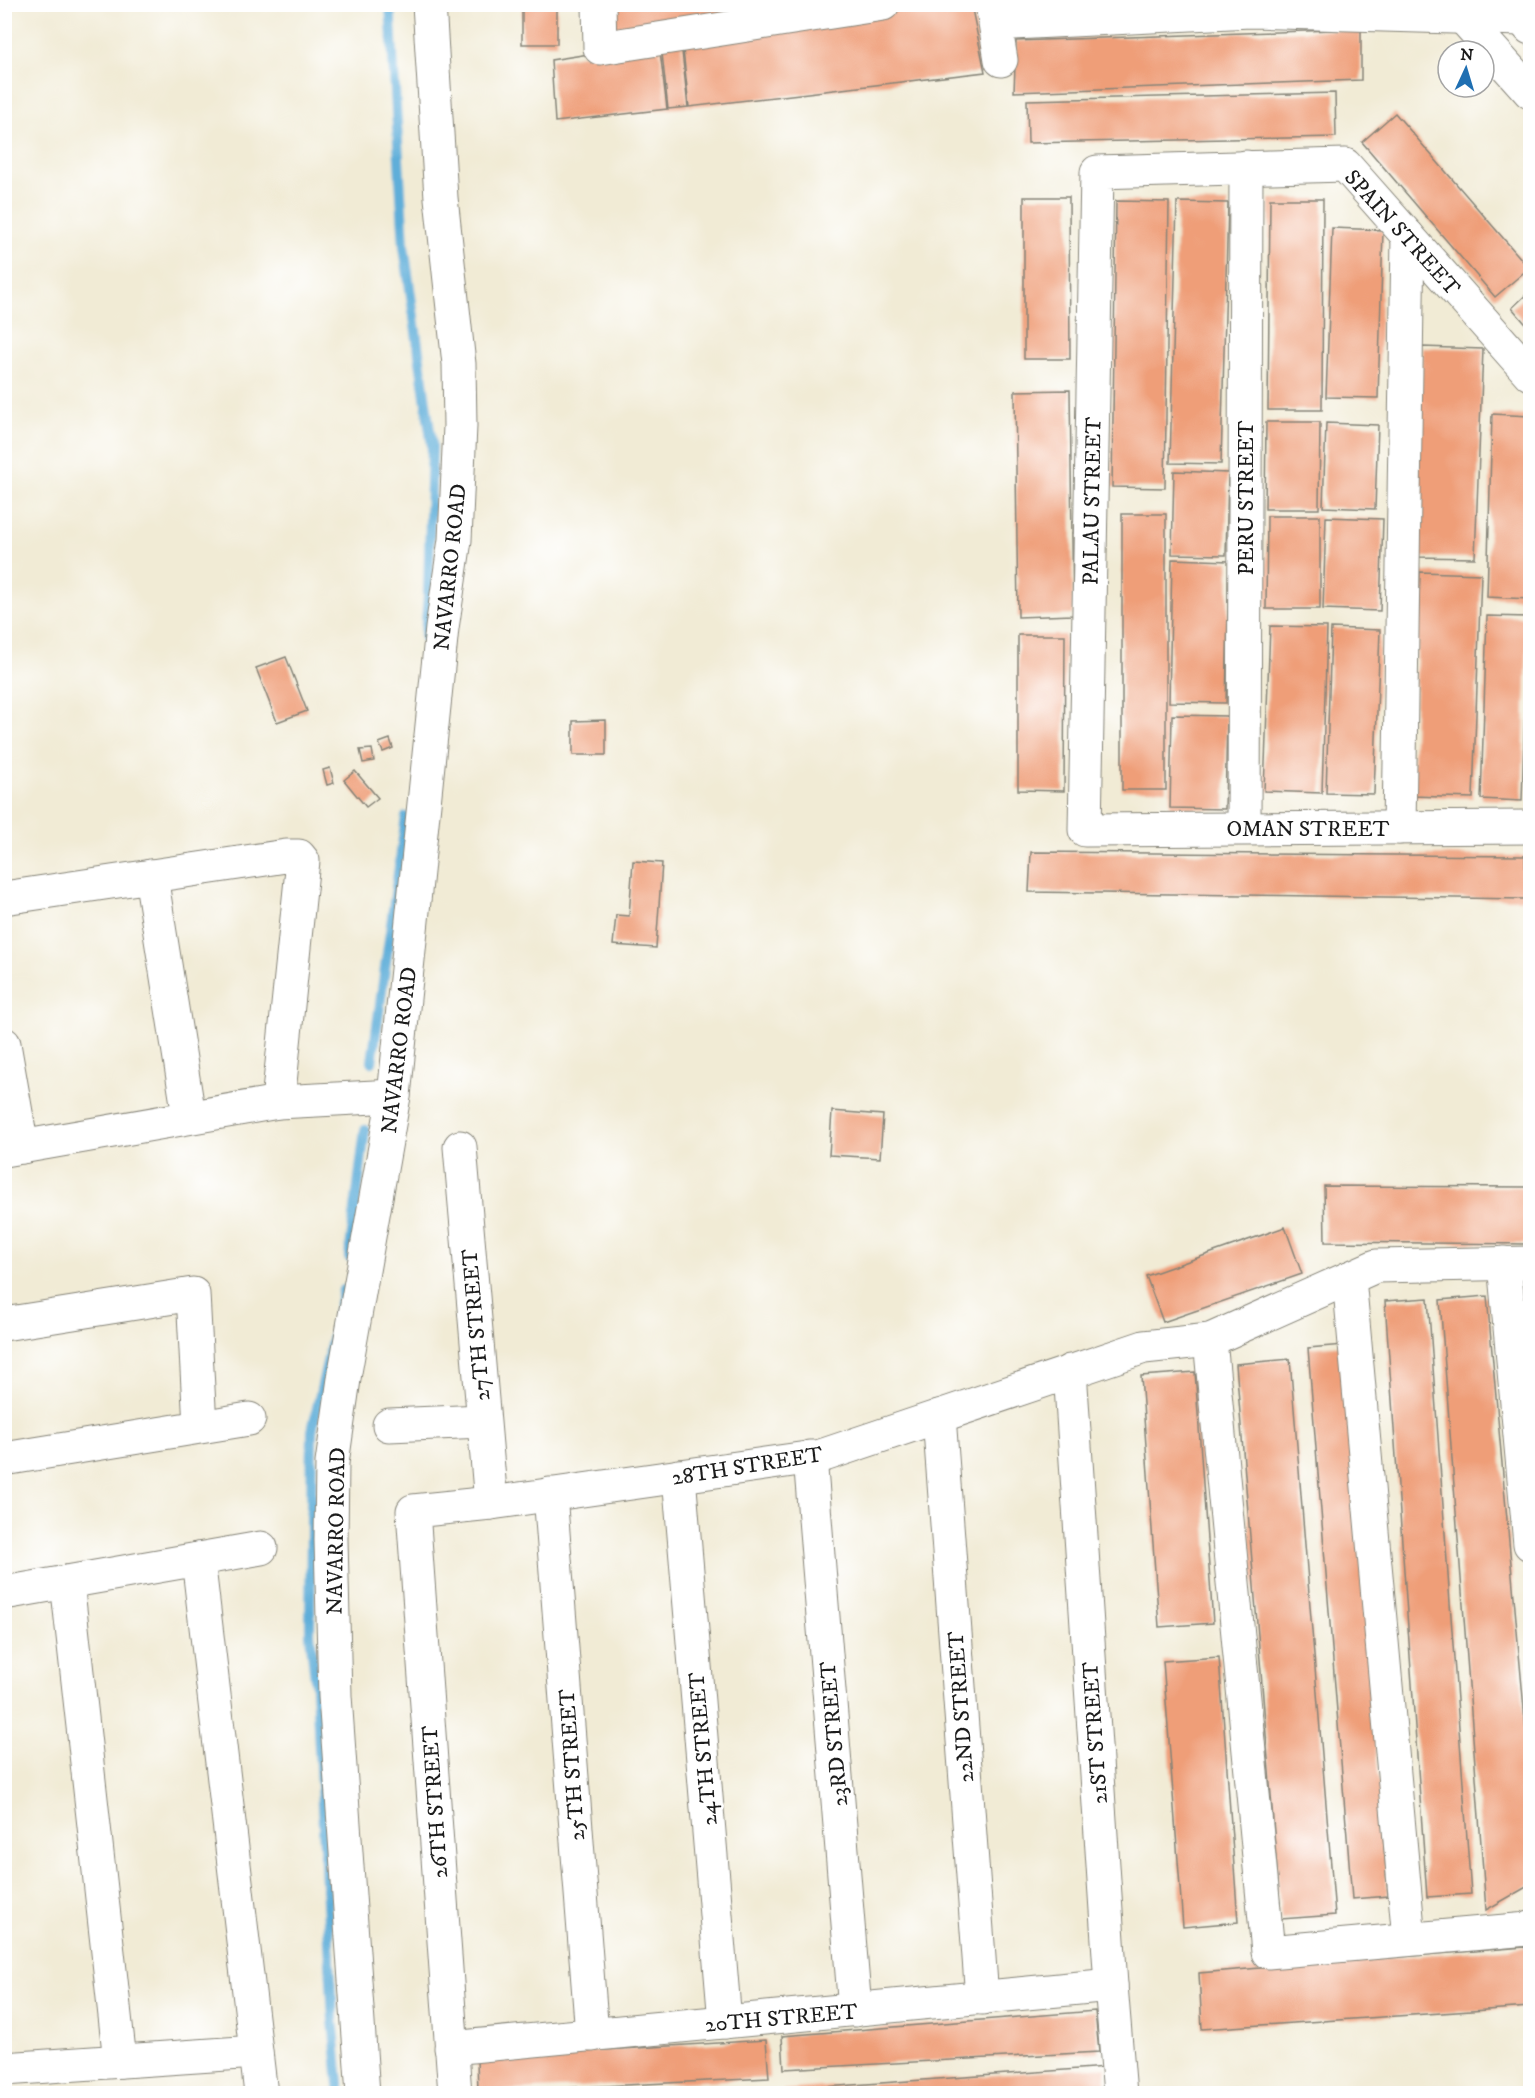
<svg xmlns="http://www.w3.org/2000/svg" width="1535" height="2098" font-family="'IM FELL DW Pica',serif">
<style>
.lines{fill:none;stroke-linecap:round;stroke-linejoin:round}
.stream{stroke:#5faed9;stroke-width:10}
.building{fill:#ef9e78}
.minor-casing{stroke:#868478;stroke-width:35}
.tertiary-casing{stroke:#868478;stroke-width:35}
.minor{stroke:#fff;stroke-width:33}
.tertiary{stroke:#fff;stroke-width:33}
.labels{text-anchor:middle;stroke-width:5;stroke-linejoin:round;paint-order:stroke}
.street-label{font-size:22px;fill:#1c1c1c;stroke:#fff}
</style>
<rect width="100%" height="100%" fill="#fff"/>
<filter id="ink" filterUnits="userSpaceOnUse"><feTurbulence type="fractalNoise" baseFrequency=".0167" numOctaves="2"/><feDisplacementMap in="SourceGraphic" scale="12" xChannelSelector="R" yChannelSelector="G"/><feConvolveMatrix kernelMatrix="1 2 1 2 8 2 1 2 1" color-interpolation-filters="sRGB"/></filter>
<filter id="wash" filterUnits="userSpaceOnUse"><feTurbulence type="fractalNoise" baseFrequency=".008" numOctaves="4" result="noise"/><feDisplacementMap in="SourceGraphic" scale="24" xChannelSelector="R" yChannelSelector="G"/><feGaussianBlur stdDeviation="1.35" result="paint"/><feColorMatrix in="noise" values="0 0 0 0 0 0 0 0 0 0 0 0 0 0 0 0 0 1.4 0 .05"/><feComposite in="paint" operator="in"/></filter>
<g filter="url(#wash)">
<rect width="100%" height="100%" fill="#f1ebd5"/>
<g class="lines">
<g class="stream">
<path d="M390 4 404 246 432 446 428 596 425 638"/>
<path d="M372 1062 406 817"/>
<path d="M349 1257 365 1130"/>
<path d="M340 2094 333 2019 316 1687 310 1634 312 1431 343 1290"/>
</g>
</g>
<g id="blocks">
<g class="building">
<rect x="522" y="4" width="35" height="40"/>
<path d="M610 4H782L615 33Z"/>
<path d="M971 4 985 72 689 107 682 40 926 5Z"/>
<path d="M1361 29V80L1014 92 1016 41Z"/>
<path d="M681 42 688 107 668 109 661 44Z"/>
<path d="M659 43 667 109 555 122 551 60Z"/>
<path d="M1335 93 1336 137 1028 143 1027 100Z"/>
<path d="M1395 113 1529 268 1495 297 1362 142Z"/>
<path d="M1024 197H1069L1070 359H1024Z"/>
<path d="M1270 199H1323L1322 410H1268Z"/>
<path d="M1116 201 1169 202 1165 488 1112 487Z"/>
<path d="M1177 202 1228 203 1221 464 1170 463Z"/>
<path d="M1332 228 1383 230 1378 398 1326 397Z"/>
<path d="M1530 291V329L1512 308Z"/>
<path d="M1422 347 1483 349 1475 558 1415 557Z"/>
<path d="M1070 390 1073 615 1018 617 1015 391Z"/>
<path d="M1492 414 1530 416V599L1487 597Z"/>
<path d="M1266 422H1320L1319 509H1265Z"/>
<path d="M1326 423 1378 425 1375 509 1323 507Z"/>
<path d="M1174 471 1228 473 1226 555 1172 554Z"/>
<rect x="1122" y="514" width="44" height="276"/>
<path d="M1267 516H1320V609H1266Z"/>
<path d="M1326 517 1383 519 1380 611 1323 609Z"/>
<path d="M1172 559 1229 561 1226 703 1169 702Z"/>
<path d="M1420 572 1481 574 1473 798 1412 796Z"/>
<path d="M1487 616 1528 617 1522 801 1481 799Z"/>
<path d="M1270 626 1327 627 1322 793 1264 791Z"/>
<path d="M1331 628 1380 630 1374 794 1326 793Z"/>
<path d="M1018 635H1065L1064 791 1018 790Z"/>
<path d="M286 657 307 711 277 722 256 668Z"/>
<path d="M1172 715 1227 716 1225 809 1170 808Z"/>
<path d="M606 720V755H573V721Z"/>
<path d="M390 739 393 748 383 752 379 743Z"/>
<path d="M372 749 374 761 363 763 360 750Z"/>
<path d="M330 768 334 783 327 785 323 770Z"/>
<path d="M355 771 378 798 366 807 344 780Z"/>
<path d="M1031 852 1525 856 1526 899 1029 892Z"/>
<path d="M633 861 662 863 656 948 613 945 616 915 629 916Z"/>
<path d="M832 1111 883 1115 880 1158 829 1155Z"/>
<path d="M1324 1186 1530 1187V1244L1325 1242Z"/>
<path d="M1285 1227 1302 1274 1163 1322 1146 1276Z"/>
<path d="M1487 1296 1530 1776V1885L1486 1910 1440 1300Z"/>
<path d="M1428 1298 1471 1894 1427 1897 1385 1301Z"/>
<path d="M1344 1345 1388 1896 1352 1899 1308 1348Z"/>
<path d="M1290 1359 1335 1915 1281 1919 1236 1364Z"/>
<path d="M1195 1372 1213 1623 1159 1627 1141 1376Z"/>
<path d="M1219 1657 1238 1922 1183 1927 1163 1661Z"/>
<path d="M1525 1947 1530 1971V2007L1202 2029 1199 1973Z"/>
<path d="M1095 2011 1099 2052 784 2069 782 2036Z"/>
<path d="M766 2040 769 2078 478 2092 477 2058Z"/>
<path d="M1106 2067V2094H784L783 2090Z"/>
</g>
</g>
</g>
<g filter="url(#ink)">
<use href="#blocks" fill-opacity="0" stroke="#868478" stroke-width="1.5"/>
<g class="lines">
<defs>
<g id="minor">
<path d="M599 4 600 48 883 4"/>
<path d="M992 4 1001 60"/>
<path d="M996 24 1250 11 1522 19"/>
<path d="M1530 374 1345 165 1097 172 1085 830 1530 827"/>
<path d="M1244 828 1246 167"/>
<path d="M1399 828 1408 236"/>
<path d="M151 876 189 1116"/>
<path d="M4 898 286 856H299L303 861 302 870 278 1102"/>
<path d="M4 1044 22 1147"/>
<path d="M460 1147 491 1503"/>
<path d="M4 1150 278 1102 394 1096"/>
<path d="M1504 1263 1530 1544"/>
<path d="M1349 1278 1409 1939"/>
<path d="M4 1324 193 1294 200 1426"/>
<path d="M1210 1340 1268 1952 1528 1929 1530 1927"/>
<path d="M1070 1371 1111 1985 1120 2094"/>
<path d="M939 1416 982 1998"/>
<path d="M389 1425 483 1421"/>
<path d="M810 1457 855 2010"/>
<path d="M4 1459 249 1419"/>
<path d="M679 1476 725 2022"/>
<path d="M550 1494 592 2035"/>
<path d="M198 1559 261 2094"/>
<path d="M67 1582 120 2061"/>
<path d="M4 1593 261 1548"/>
<path d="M451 2048 1111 1985"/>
<path d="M4 2069 256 2052"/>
<path d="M455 2094 413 1511 491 1503 821 1456 1144 1347 1210 1340 1376 1266 1530 1263"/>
</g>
<g id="tertiary">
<path d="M1451 4 1530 92"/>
<path d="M1510 4 1530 28"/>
<path d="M363 2094 335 1696 331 1540 332 1463 345 1372 394 1096 442 628 455 540 460 426 459 364 441 198 429 4"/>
</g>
</defs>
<use href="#minor" class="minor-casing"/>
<use href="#tertiary" class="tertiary-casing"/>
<use href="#minor" class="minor"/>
<use href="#tertiary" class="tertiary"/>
</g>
</g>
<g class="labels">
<g class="street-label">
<text transform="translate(1403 232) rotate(48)" y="8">SPAIN STREET</text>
<text transform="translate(1245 498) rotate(-90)" y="8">PERU STREET</text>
<text transform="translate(1091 501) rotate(-89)" y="8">PALAU STREET</text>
<text transform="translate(449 567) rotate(-84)" y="8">NAVARRO ROAD</text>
<text x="1308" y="836">OMAN STREET</text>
<text transform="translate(398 1050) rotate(-83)" y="8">NAVARRO ROAD</text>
<text transform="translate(475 1325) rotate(-95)" y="8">27TH STREET</text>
<text transform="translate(747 1465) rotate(-9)" y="8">28TH STREET</text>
<text transform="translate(335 1531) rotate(-89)" y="8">NAVARRO ROAD</text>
<text transform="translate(960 1707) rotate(-94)" y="8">22ND STREET</text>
<text transform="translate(1094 1733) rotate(-94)" y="8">21ST STREET</text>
<text transform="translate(833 1734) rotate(-95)" y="8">23RD STREET</text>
<text transform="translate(702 1749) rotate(-95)" y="8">24TH STREET</text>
<text transform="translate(571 1765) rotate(-94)" y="8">25TH STREET</text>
<text transform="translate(434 1802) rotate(-94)" y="8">26TH STREET</text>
<text transform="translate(781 2017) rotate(-5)" y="8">20TH STREET</text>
</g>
</g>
<rect width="1535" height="2098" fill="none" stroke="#fff" stroke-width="24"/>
<g transform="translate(1466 69) rotate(4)"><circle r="28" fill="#ffffff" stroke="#a4a4a4" stroke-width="1.5"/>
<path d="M0-4.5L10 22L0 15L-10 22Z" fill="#1f6fb2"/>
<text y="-9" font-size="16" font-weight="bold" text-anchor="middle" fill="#1c1c1c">N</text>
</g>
</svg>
